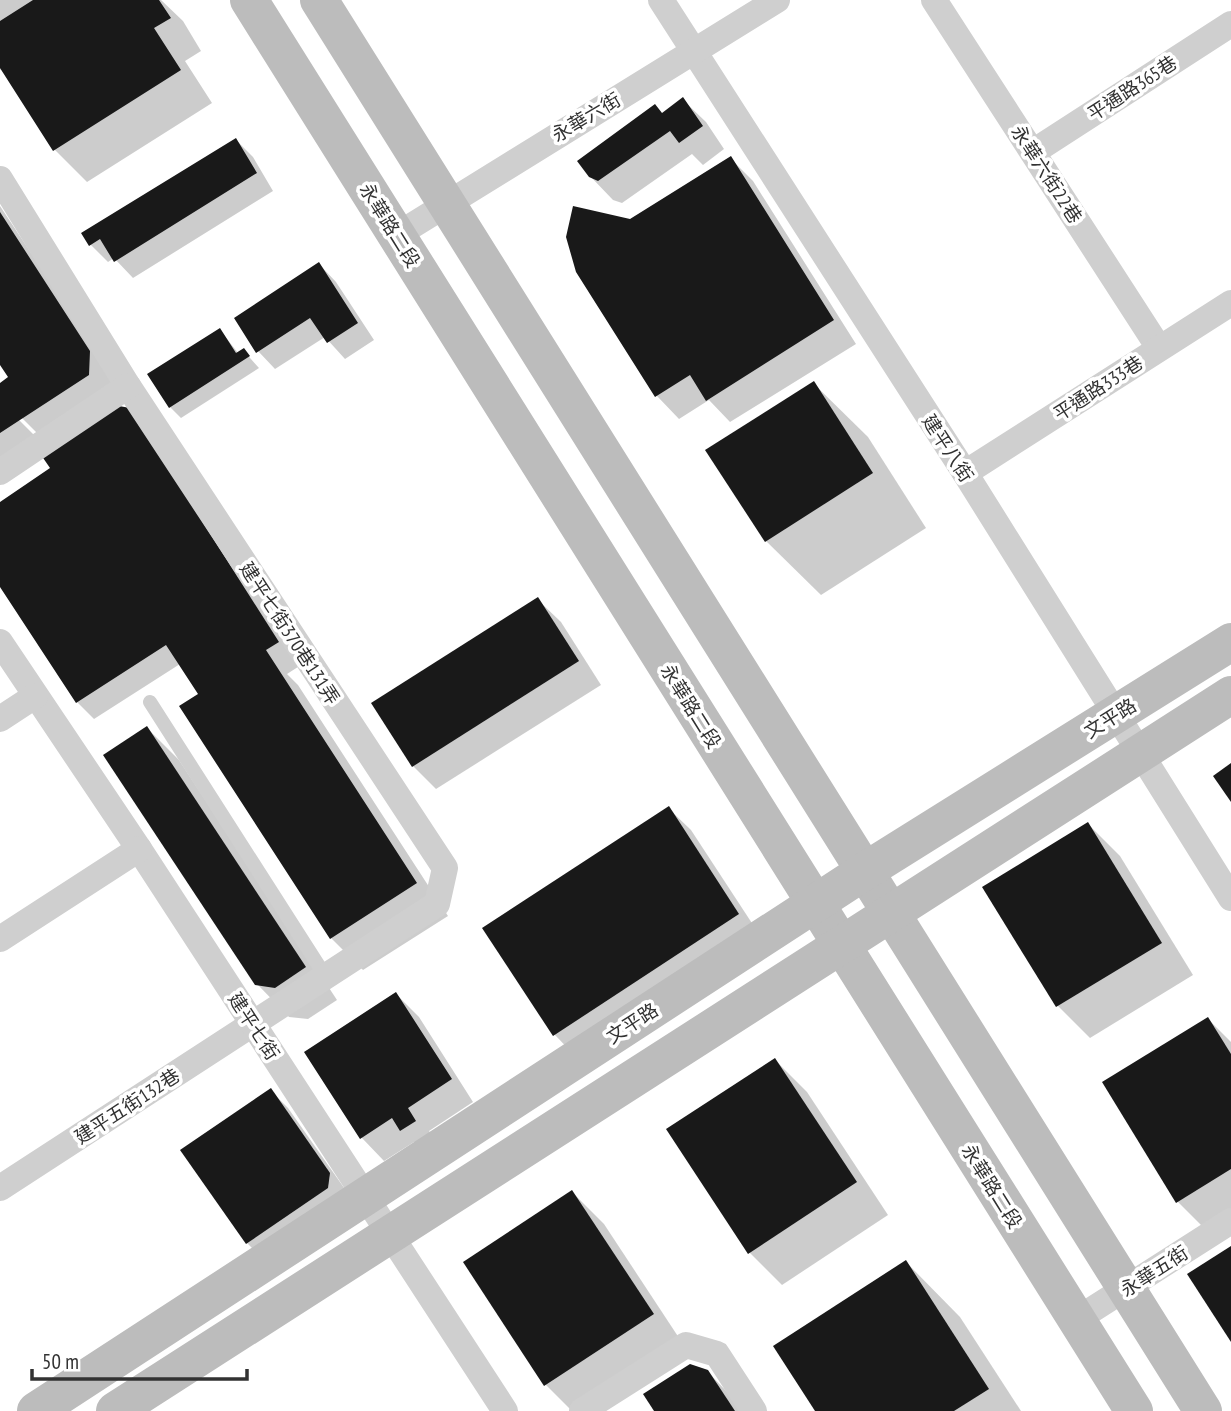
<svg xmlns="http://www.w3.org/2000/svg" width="1231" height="1411" font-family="'PT Sans Narrow','Noto Sans TC',sans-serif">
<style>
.shadow{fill:#0003}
.building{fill:#191919}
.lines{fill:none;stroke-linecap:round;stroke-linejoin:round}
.lane{stroke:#cfcfcf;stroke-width:14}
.street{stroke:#cfcfcf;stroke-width:26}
.secondary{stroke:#bcbcbc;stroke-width:38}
.labels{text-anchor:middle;stroke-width:7;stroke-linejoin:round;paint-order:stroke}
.street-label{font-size:19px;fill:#323232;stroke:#fff}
</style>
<rect width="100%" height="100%" fill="#fff"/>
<g class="shadow">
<path d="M0 0H161L183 21 201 51 185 61 212 103 87 182 55 150 2 68 0 70Z"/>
<path d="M683 100 706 122 724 149 703 165 692 154 622 203 613 200 590 176Z"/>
<path d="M236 140 253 157 273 191 133 278 114 258 108 262 91 245 83 234Z"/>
<path d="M730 158 753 181 856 344 730 422 709 400 679 419 657 396 577 271 631 221Z"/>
<path d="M0 206 112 375 111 398 45 441 21 417H16L36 437 0 462V390L10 378 0 362Z"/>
<path d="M319 264 336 282 374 340 345 359 325 337 275 369 258 351Z"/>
<path d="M220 330 238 353 243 350 259 368 181 418 170 407Z"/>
<path d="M813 383 868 437 926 528 821 595 766 541Z"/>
<path d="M129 410 301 665 287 674 298 685 448 916 363 970 331 938 182 707 200 695 180 664 94 719 77 702 0 583V504L52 469Z"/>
<path d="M538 600 561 622 601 685 436 789 413 766Z"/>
<path d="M147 728 179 760 337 1000 308 1019 289 1017 257 984Z"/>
<path d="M668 808 691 830 761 937 577 1058 555 1035 485 928Z"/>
<path d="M1088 824 1120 856 1193 975 1090 1038 1058 1006 985 887Z"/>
<path d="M396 994 419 1017 473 1102 429 1131 438 1144 424 1153 414 1142 384 1161 362 1138 306 1053Z"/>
<path d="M1208 1019 1231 1042V1221L1210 1234 1178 1202Z"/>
<path d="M775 1060 807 1092 888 1215 782 1285 750 1253 669 1130Z"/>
<path d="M271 1091 288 1108 347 1192 264 1260 247 1243Z"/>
<path d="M572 1192 604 1224 685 1347 572 1411 546 1385 465 1263Z"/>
<path d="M906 1262 960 1317 1021 1411H817Z"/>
<path d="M707 1371 730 1395 741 1411H656Z"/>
</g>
<g class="building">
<path d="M33 0H159L171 18 154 28 181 70 53 151 0 68V21Z"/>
<path d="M683 97 703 126 679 143 670 131 598 181 589 177 577 161 655 104 662 113Z"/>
<path d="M236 138 257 173 114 262 100 239 89 246 81 233Z"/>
<path d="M731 156 834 320 706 401 690 375 655 397 576 272 566 237 573 206 630 219Z"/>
<path d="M0 212 90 351 89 375 0 433V383L8 377 0 365Z"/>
<path d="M319 262 358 323 327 343 310 318 256 353 234 318Z"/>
<path d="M220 328 236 353 244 348 250 356 169 408 147 374Z"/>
<path d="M814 381 873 473 765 542 705 450Z"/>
<path d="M108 404 130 408 279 642 266 650 417 883 330 939 179 706 198 694 166 645 76 703 0 587V502L50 468 39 452Z"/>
<path d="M538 597 579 661 412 767 371 703Z"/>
<path d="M147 726 306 967 275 988 255 985 103 755Z"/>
<path d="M1231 763V802L1213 776Z"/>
<path d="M669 806 739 914 553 1036 482 928Z"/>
<path d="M1088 822 1162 943 1056 1007 982 887Z"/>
<path d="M396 992 452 1079 408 1108 416 1121 400 1131 392 1118 360 1139 304 1052Z"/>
<path d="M1208 1017 1231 1054V1169L1176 1203 1102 1082Z"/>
<path d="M775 1058 857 1182 748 1254 666 1129Z"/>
<path d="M271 1088 330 1173 328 1188 246 1244 180 1150Z"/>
<path d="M572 1190 654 1314 544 1386 463 1262Z"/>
<path d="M1231 1246V1342L1187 1274Z"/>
<path d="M906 1260 989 1389 954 1411H815L773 1346Z"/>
<path d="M690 1364 708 1370 735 1411H654L643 1394Z"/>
</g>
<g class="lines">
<path class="lane" d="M150 702 326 977"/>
<g class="street">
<path d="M661 0 965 473 1231 898"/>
<path d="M934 0 1159 348"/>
<path d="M1033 152 1231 24"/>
<path d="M0 179 128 386 445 868 437 904 0 1188"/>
<path d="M397 235 777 0"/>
<path d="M0 472 128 386"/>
<path d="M965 473 1231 303"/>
<path d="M0 642 139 849 505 1411"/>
<path d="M0 719 35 696"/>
<path d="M0 939 139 849"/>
<path d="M1076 1320 1231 1221"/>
<path d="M582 1411 686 1345 717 1354 754 1411"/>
</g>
<g class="secondary">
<path d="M249 0 1134 1411"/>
<path d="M319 0 1203 1411"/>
<path d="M36 1411 865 871 1231 642"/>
<path d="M115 1411 1231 695"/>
</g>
</g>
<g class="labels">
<g class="street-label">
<text transform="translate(1132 88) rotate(-33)" y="7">平通路365巷</text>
<text transform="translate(586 117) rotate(-31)" y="7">永華六街</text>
<text transform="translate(1047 174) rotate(57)" y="7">永華六街22巷</text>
<text transform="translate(390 225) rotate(58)" y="7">永華路二段</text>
<text transform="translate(1098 388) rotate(-33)" y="7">平通路333巷</text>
<text transform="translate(948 448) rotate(57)" y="7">建平八街</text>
<text transform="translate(290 633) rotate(57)" y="7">建平七街370巷131弄</text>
<text transform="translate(691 706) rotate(58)" y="7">永華路二段</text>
<text transform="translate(1110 718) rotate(-32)" y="7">文平路</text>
<text transform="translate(632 1023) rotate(-33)" y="7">文平路</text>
<text transform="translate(254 1026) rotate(57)" y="7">建平七街</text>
<text transform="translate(127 1106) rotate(-33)" y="7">建平五街132巷</text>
<text transform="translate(992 1186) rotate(58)" y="7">永華路二段</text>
<text transform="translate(1154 1271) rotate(-33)" y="7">永華五街</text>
</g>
</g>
<path d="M32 1369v10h215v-10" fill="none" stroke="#323232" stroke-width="3.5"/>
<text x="42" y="1369" font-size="21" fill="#323232" stroke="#ffffff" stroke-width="5" paint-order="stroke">50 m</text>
</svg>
